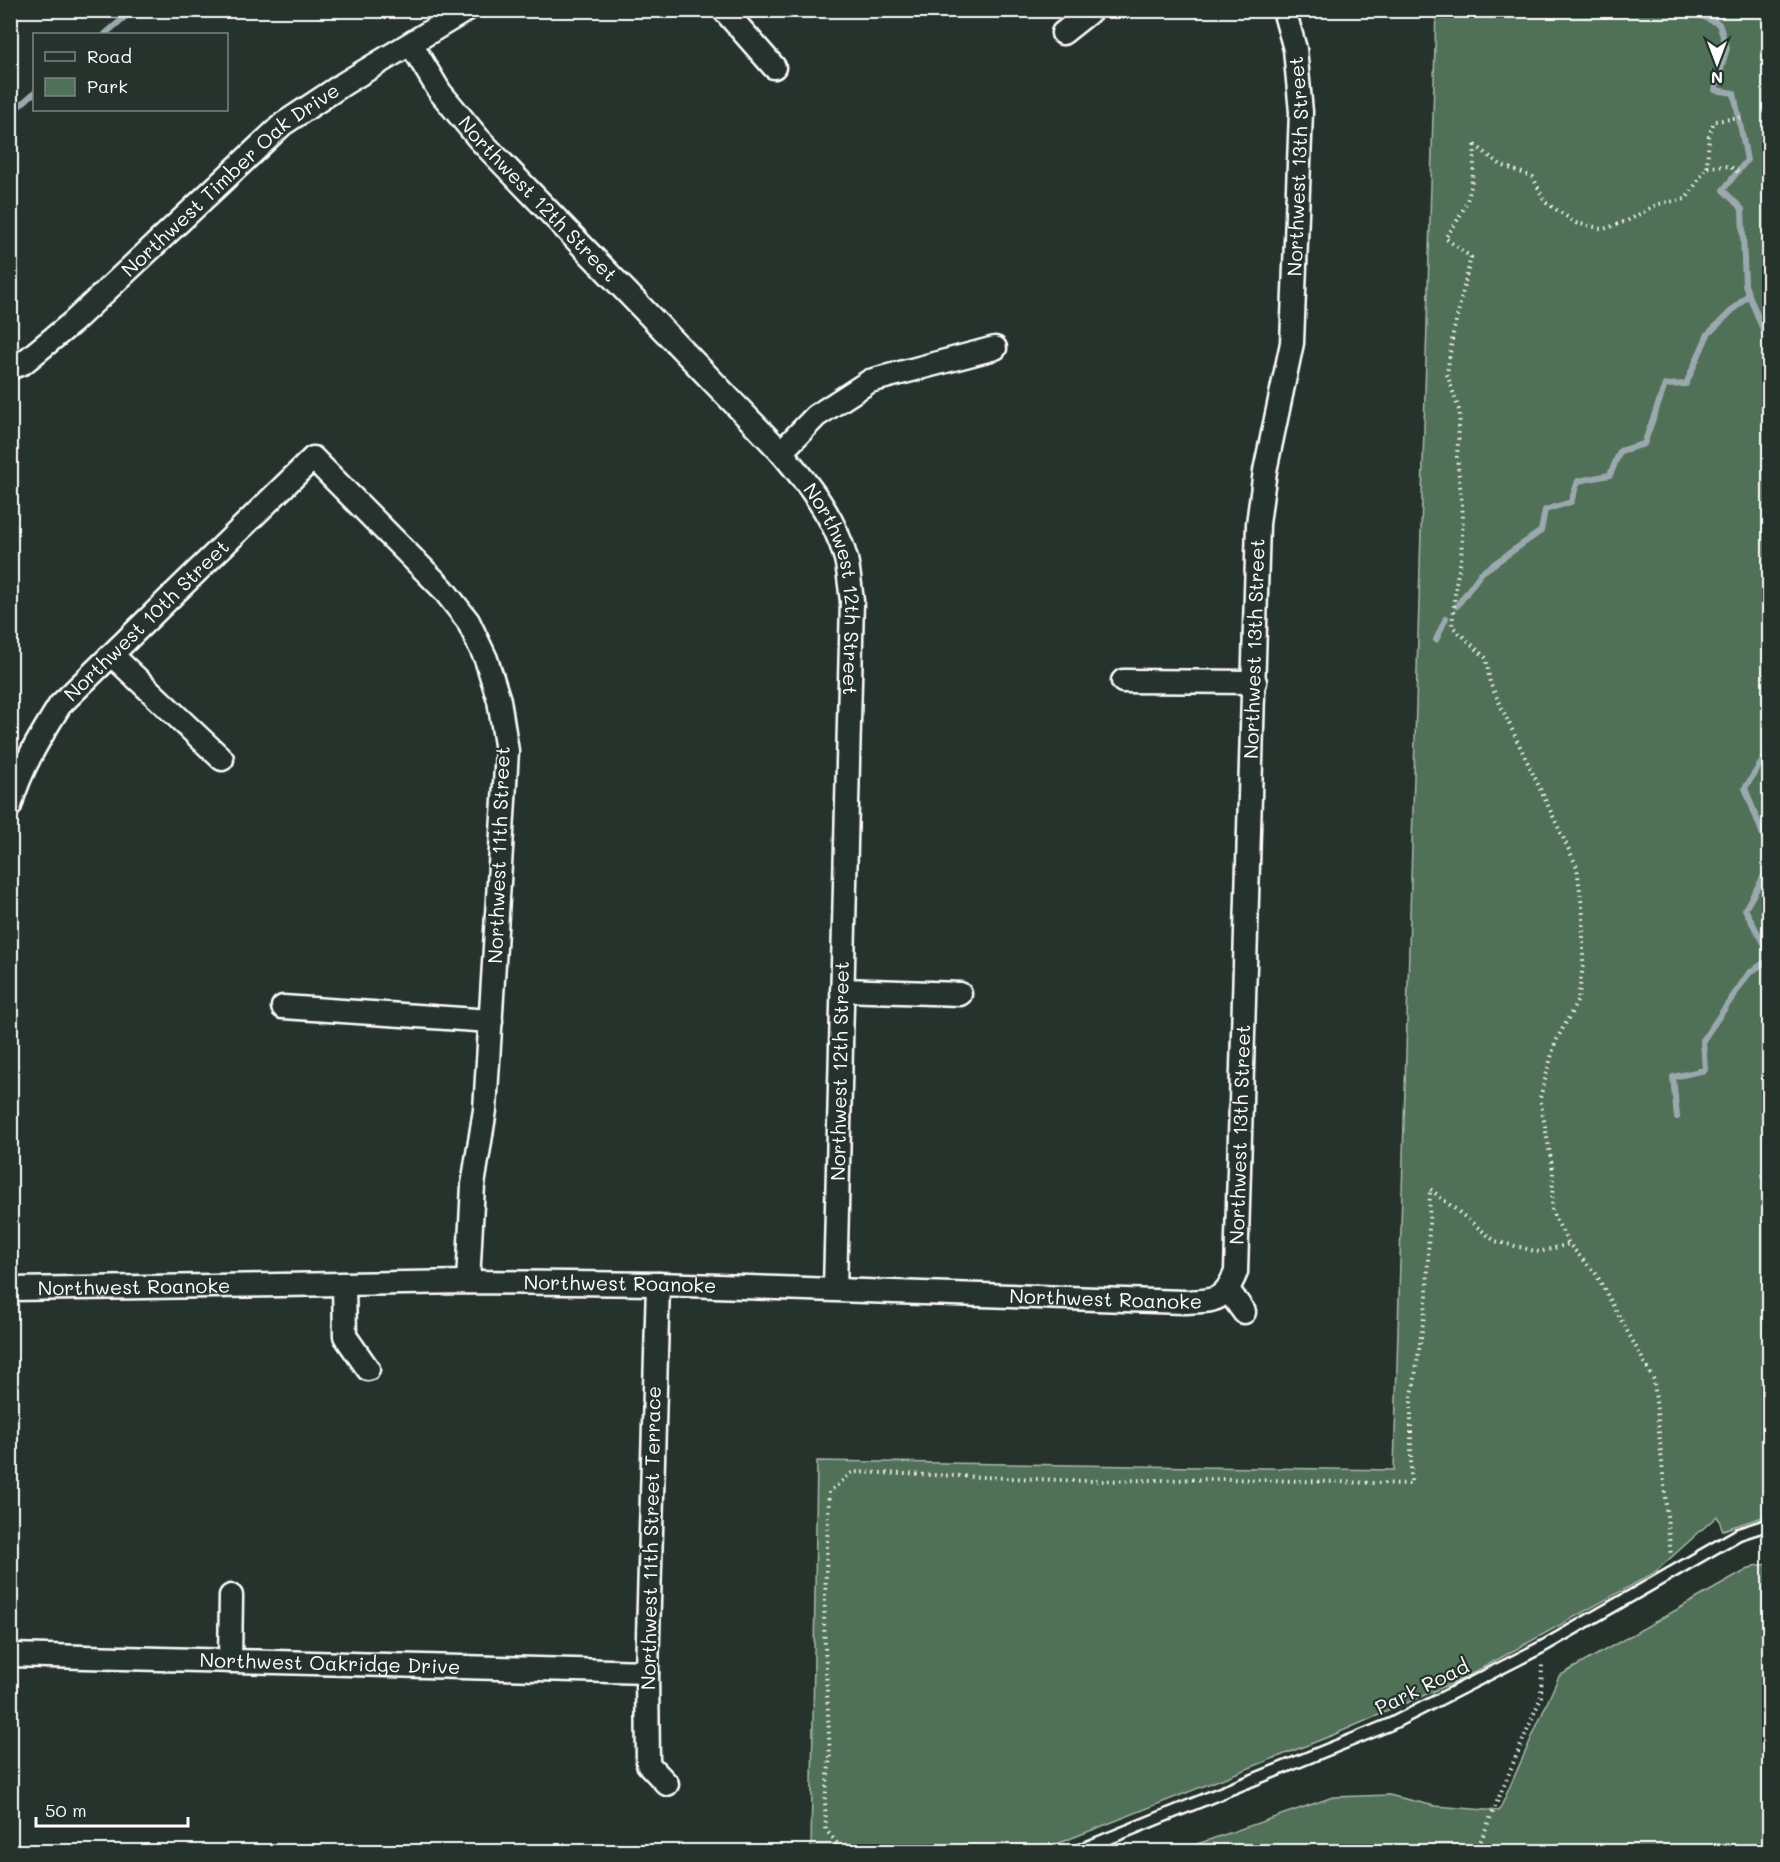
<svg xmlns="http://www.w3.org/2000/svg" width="1780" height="1862" font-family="Mali,sans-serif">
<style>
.green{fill:#517059;stroke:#a8b8ac;stroke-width:1.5}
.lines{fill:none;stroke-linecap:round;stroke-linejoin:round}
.stream{stroke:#9ba9af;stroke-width:6}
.service-casing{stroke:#fff;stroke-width:15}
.minor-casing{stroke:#fff;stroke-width:27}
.path{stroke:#fff;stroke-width:4;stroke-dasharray:1.5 4.5;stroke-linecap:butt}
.service{stroke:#26332d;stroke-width:10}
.minor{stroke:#26332d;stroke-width:22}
.labels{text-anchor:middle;stroke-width:4.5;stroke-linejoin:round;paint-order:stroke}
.street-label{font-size:20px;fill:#fff;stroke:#26332d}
</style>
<rect width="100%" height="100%" fill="#26332d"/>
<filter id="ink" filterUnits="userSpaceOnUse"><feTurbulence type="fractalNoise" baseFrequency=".0167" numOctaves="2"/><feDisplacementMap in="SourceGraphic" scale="12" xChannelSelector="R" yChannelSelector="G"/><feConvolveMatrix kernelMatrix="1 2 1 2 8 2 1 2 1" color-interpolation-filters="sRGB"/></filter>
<g filter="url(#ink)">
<g class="green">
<path d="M1436 11H1769V1515L1723 1530 1717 1516 1654 1573 1466 1677 1333 1735 1039 1851H811L817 1461 1394 1470Z"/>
<path d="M1769 1564V1851H1177L1333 1797 1389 1795 1435 1806 1499 1811 1559 1676 1754 1566Z"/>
</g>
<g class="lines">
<g class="stream">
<path d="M1699 10 1702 16 1719 24 1727 48 1715 90 1734 93 1747 160 1723 190 1742 209 1745 285 1770 347"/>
<path d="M105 34 133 10"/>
<path d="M10 114 34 93"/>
<path d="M1457 606 1481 573 1541 531 1545 510 1571 502 1578 481 1610 475 1620 451 1644 444 1665 385 1686 384 1708 334 1748 295"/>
<path d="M1436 640 1446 618"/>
<path d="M1770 749 1745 788 1770 853"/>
<path d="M1770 866 1745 909 1770 956"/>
<path d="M1677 1117 1673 1077 1705 1070 1703 1040 1749 973 1770 959"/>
</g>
<defs>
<path id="service" d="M1075 1852 1391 1724 1542 1647 1739 1534 1770 1524"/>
<g id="minor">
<path d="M724 10 774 67"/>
<path d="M1063 33 1092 10"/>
<path id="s1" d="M411 44 440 92 479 139 781 452C808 484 835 517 846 559 849 572 850 587 852 601L835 1289"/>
<path id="s2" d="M10 368 23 363 73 322 283 124 345 83 466 10"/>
<path d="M781 452 816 416 870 381 995 348"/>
<path d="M112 655 222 759"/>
<path d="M1123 681 1255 682"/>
<path id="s3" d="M10 806C20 769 40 737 60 705L313 458 443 589 468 621 486 659 499 700 507 751 485 1110 473 1185 468 1282"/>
<path d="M842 990 960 994"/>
<path d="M283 1007 491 1021"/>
<path d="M658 1284 647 1672 648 1764 667 1784"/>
<path d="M344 1286 345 1336 368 1369"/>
<path id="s4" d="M10 1289 468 1282 658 1284 1183 1302C1214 1301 1224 1302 1236 1272L1258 524 1265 471 1292 343 1301 112 1295 49 1284 10"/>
<path d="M1228 1290 1244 1312"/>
<path id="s5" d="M10 1655 647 1672"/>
<path d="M230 1661 231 1596"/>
</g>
</defs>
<use href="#service" class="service-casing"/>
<use href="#minor" class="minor-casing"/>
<g class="path">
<path d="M1475 145C1473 187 1471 204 1445 238L1471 257 1453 334 1447 374 1460 413 1457 457 1463 515 1461 560 1456 583 1452 626 1486 658 1490 683 1577 867 1583 915V966L1578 1000 1555 1043 1540 1098 1553 1171 1552 1212 1569 1244"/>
<path d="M1475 145 1501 165 1533 177 1545 202 1576 223 1604 229 1627 221 1658 204 1686 199 1707 167 1729 166 1741 174"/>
<path d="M1707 167 1709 136 1714 121 1741 118"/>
<path d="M845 1852 826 1830 825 1800 830 1758 824 1624 829 1492 853 1472 1088 1481 1227 1479 1411 1484V1403L1427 1297 1430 1189 1495 1241 1539 1252 1569 1244 1596 1274 1654 1380 1671 1557"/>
<path d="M924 1852H926"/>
<path d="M1476 1852 1541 1697 1542 1664"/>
</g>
<use href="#service" class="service"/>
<use href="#minor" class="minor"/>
</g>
</g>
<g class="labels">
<g class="street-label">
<text dy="7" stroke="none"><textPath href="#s4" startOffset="2350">Northwest 13th Street</textPath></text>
<text dy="7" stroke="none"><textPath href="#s2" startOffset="291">Northwest Timber Oak Drive</textPath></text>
<text dy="7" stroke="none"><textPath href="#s1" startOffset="201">Northwest 12th Street</textPath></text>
<text dy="7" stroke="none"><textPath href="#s1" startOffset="705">Northwest 12th Street</textPath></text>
<text dy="7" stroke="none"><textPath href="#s3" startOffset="234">Northwest 10th Street</textPath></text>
<text dy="7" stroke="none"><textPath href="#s4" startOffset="1864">Northwest 13th Street</textPath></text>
<text transform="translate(499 855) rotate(-88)" y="7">Northwest 11th Street</text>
<text transform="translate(840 1071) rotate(-89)" y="7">Northwest 12th Street</text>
<text dy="7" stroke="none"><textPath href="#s4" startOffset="1378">Northwest 13th Street</textPath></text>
<text dy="7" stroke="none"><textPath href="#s4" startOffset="610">Northwest Roanoke</textPath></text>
<text dy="7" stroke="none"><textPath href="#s4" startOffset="124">Northwest Roanoke</textPath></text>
<text dy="7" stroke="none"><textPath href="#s4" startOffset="1096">Northwest Roanoke</textPath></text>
<text transform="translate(651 1538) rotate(-89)" y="7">Northwest 11th Street Terrace</text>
<text dy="7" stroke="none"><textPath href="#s5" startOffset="320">Northwest Oakridge Drive</textPath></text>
<text transform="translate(1422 1687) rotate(-26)" y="7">Park Road</text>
</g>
</g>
<rect width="1780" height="1862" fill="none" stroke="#26332d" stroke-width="36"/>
<rect x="18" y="18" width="1744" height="1826" fill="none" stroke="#fff" stroke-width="2" filter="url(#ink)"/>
<rect x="33" y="33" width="195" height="78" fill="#26332d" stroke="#7d8581" stroke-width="1.5"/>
<rect x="45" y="52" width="30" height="9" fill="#26332d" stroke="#7d8581" stroke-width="1.5"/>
<text x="87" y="63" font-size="18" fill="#ffffff">Road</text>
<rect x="45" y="78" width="30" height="18" fill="#517059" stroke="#7d8581" stroke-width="1.5"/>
<text x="87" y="93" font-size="18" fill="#ffffff">Park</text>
<g transform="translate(1717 63) rotate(180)" stroke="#26332d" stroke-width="4.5" paint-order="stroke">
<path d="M0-4.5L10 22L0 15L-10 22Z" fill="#ffffff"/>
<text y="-9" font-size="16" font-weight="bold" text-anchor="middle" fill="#ffffff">N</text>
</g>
<path d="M36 1817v9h152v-9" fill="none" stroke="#ffffff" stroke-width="3"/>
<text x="45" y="1817" font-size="18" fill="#ffffff" stroke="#26332d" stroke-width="4.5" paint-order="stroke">50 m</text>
</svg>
